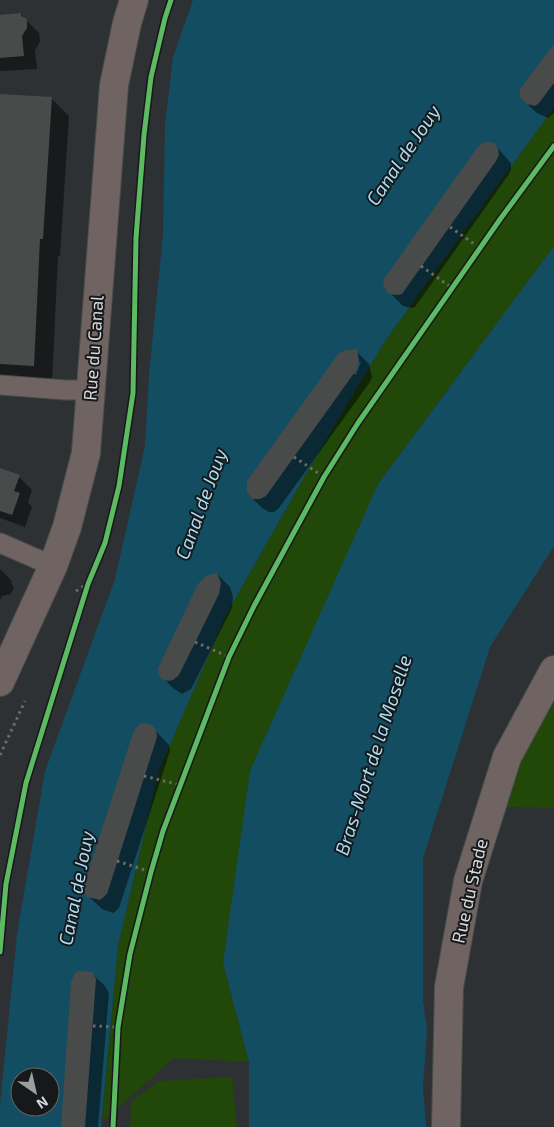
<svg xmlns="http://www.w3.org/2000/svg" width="554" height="1127" font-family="'Exo 2',sans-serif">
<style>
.green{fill:#214709}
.water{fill:#134d62;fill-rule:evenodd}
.shadow{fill:#0007;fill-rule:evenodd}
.building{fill:#494a4a}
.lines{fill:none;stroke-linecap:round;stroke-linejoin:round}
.service-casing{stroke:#4a4c4d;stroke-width:21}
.minor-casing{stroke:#4a4c4d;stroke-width:30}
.tertiary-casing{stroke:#4a4c4d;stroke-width:30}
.path{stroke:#6f6968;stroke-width:3;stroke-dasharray:2.5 4;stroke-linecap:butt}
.service{stroke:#6f6461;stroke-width:19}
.minor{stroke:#6f6461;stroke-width:28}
.tertiary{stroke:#6f6461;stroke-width:28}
.cycleway-casing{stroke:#16181a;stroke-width:8}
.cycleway{stroke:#5cba63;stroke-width:5}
.labels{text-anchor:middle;stroke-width:4;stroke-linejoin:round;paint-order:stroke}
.street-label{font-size:18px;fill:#d7d9dc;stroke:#16181a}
.water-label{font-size:19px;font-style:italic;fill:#aadcf2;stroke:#16181a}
</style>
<rect width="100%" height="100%" fill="#2e3133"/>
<g class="green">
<path d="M554 107V246L378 484 223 963 249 1062 174 1058 102 1122 118 946 159 770 226 615 311 465 385 341Z"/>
<path d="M554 689V808L502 807 553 690Z"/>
<path d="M232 1077 237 1127H130L131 1102 158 1081Z"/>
</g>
<g class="water">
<path d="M193 0H554V107L385 341 311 465 226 615 159 770 118 946 101 1127H0V1105L17 934 45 771 115 579 145 446 149 374 163 235 165 123 173 57ZM20 1077H50V1107H20Z"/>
<path d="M554 246V546L490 647 423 858V1001L427 1030 423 1087 426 1127H249V1062L223 963 250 771 378 484Z"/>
</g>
<g class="shadow">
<path d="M20 14 39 33 40 42 35 50 37 69 0 71V16Z"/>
<path d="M554 46V113L548 118 537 113 523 100Z"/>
<path d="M0 95 51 98 69 116 60 256H58L52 383 0 380Z"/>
<path d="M494 144 511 163V169L509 174 415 307 412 308 403 306 390 293Z"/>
<path d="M356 351 369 364 372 377 370 382 279 508 274 512H269L262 508 249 495ZM358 362H361L356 375 353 374Z"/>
<path d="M0 469 19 477 32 490 28 502 32 507 25 527 0 518Z"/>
<path d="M0 569 12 581 11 583 14 587 11 594 2 596 0 600Z"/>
<path d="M217 574 230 587 233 597 232 608 191 689 182 694 173 688 160 675Z"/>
<path d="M152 727 169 745 170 751 119 908 113 913 102 909 88 896Z"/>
<path d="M91 973 105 986 109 993 98 1127H62Z"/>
</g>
<g class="building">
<path d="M21 13V16L27 19V28L22 36 24 56 0 58V15Z"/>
<path d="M554 44V83L539 103 535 106 527 104 520 97V89Z"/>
<path d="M0 94 52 97 43 239H40L34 366 0 364Z"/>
<path d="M489 142 495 143 498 149 499 155 496 161 402 294 398 295 389 294 383 285 384 279 477 148 482 143Z"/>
<path d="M357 349 359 360 357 369 266 496 260 499H252L247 492V481L339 353 346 350Z"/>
<path d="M0 468 20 475 14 491 20 493 12 515 0 511Z"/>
<path d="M217 573 221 583 219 594 181 671 178 676 173 680 168 681 162 679 159 675 158 668 198 584 206 576Z"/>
<path d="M146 723 153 726 156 730 157 737 107 894 100 900 87 897 83 888 133 733 136 728 140 724Z"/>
<path d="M79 971 92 972 96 979 85 1127H61L71 982 75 973Z"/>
</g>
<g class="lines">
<defs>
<g id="service">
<path d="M0 385 65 390H92"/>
<path d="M0 543 53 566"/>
</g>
<path id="minor" d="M446 1127 449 987 468 881 507 757 554 670"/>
<path id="tertiary" d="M0 682 53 566 67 527 86 453 114 85 127 23 134 0"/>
</defs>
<use href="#service" class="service-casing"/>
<use href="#minor" class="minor-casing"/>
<use href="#tertiary" class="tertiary-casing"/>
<g class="path">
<path d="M450 227 480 248"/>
<path d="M421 266 452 288"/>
<path d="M294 457 324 477"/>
<path d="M76 591 87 584"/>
<path d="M195 642 229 657"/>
<path d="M0 755 25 701"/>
<path d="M144 776 180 785"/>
<path d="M117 861 151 872"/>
<path d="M0 952 6 884 26 783 88 584 105 543 119 486 133 393 136 238 144 135 151 77 165 18 171 0"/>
<path d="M93 1026 118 1027"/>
</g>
<use href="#service" class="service"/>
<use href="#minor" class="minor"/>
<use href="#tertiary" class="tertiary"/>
<defs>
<g id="cycleway">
<path d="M0 952 6 884 26 783 88 584 105 543 119 486 133 393 136 238 144 135 151 77 165 18 171 0"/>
<path d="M113 1127 118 1027 130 954 151 872 163 831 229 657 254 606 293 534 324 477 358 423 501 218 554 146"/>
</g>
</defs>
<use href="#cycleway" class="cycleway-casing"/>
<use href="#cycleway" class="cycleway"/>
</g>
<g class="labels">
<g class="street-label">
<text transform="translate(94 348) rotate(-86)" y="6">Rue du Canal</text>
<text transform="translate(470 891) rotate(-77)" y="6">Rue du Stade</text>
</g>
<g class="water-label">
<text transform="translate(403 155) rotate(-56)" y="7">Canal de Jouy</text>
<text transform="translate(201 504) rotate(-70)" y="7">Canal de Jouy</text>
<text transform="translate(373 755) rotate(-72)" y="7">Bras-Mort de la Moselle</text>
<text transform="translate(76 888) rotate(-79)" y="7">Canal de Jouy</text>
</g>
</g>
<g transform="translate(35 1092) rotate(146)"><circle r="24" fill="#16181a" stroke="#636568"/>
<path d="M0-4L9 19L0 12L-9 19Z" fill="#9c9ea1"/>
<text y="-8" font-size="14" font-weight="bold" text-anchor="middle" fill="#d7d9dc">N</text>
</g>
</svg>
